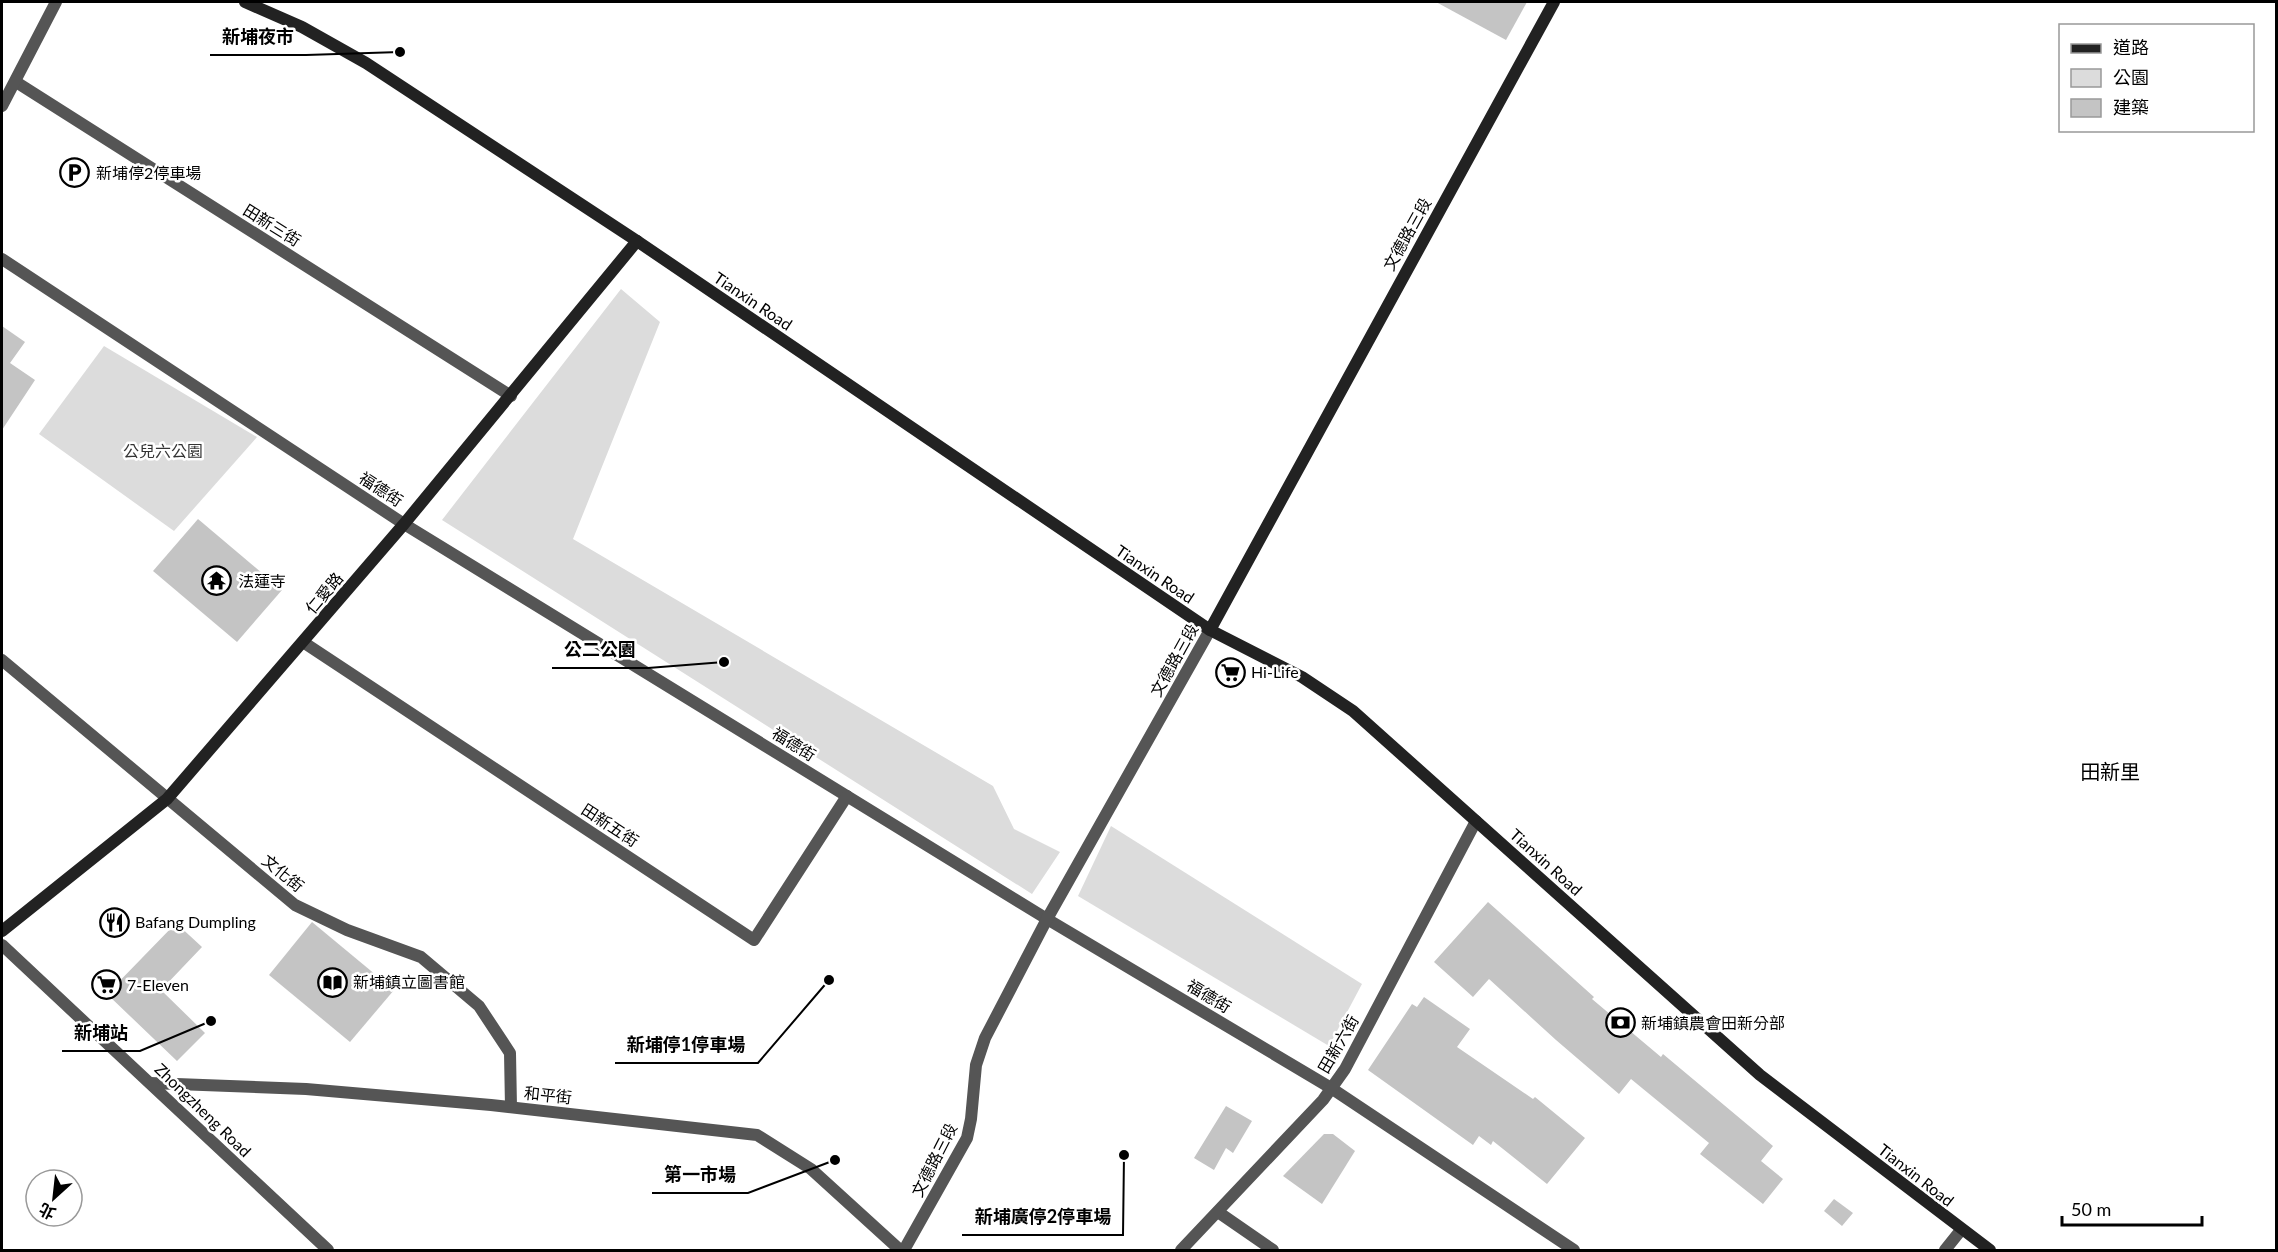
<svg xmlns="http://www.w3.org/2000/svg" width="2278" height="1252" font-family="Lato,'Noto Sans TC',sans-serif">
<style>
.green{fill:#dcdcdc}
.building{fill:#c4c4c4}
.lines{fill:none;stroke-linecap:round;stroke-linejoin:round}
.minor{stroke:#555;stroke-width:12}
.tertiary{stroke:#555;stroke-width:12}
.secondary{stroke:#222;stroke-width:12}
.labels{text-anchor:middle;stroke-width:5;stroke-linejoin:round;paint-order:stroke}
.poi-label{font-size:16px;fill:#000;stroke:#fff;text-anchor:start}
.street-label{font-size:16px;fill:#000;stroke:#fff}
.park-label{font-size:16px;fill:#333;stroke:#fff}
.quarter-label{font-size:20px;fill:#000;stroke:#fff}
.leader{fill:none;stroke:#000;stroke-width:2}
.callout-dot{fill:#000;stroke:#fff;stroke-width:2}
.callout-label{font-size:18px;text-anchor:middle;font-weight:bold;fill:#000;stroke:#fff;stroke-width:5;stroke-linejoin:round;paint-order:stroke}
</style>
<rect width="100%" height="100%" fill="#fff"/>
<g class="green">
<path d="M621 289 660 322 573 539 993 786 1014 829 1060 852 1032 894 442 520Z"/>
<path d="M104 346 257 437 174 531 39 434Z"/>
<path d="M1111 826 1362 984 1329 1046 1078 896Z"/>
</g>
<g class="building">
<path d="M1436 2H1527L1506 40Z"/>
<path d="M2 326 25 342 10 363 35 380 2 430Z"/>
<path d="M198 519 282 590 237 642 153 571Z"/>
<path d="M1488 902 1594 997 1592 999 1661 1057 1663 1054 1773 1146 1761 1161 1783 1179 1763 1204 1700 1154 1709 1143 1631 1079 1619 1094 1556 1040 1489 979 1473 997 1434 962Z"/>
<path d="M312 922 394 990 350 1042 269 975Z"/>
<path d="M176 923 202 947 161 990 205 1033 177 1061 107 994Z"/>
<path d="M1424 997 1470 1029 1457 1047 1533 1099 1535 1097 1585 1138 1547 1184 1493 1141 1491 1145 1479 1136 1473 1145 1368 1070 1412 1004 1417 1007Z"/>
<path d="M1226 1106 1252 1121 1233 1153 1226 1148 1214 1170 1194 1158Z"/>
<path d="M1324 1134H1333L1355 1151 1322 1204 1283 1176Z"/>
<path d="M1834 1199 1853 1213 1842 1226 1824 1211Z"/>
</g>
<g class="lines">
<g class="minor">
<path d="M16 82 511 396"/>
<path d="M2 106 56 2"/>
<path d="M2 259 404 524 1047 919 1331 1088 1574 1250"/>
<path d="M303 642 754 940 847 796"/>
<path d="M2 660 295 905 347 930 421 957 479 1006 510 1053 511 1107"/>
<path d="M150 1083 306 1089 491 1105 757 1135 811 1169 900 1250"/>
<path d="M1218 1212 1273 1250"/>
<path d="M904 1250 967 1138 971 1119 976 1065 985 1038 1047 919 1210 630"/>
<path d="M1181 1250 1323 1100 1345 1069 1476 821"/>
<path d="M1945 1250 1961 1230"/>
</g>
<path class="tertiary" d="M2 945 328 1250"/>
<g class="secondary">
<path d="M245 2 302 27 366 63 637 241 1210 630 1302 677 1353 711 1760 1075 1990 1250"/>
<path d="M1210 630 1554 2"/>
<path d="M2 931 167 799 404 524 637 241"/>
</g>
</g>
<defs>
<symbol id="parking-ring" viewBox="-11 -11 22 22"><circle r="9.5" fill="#fff" stroke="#000" stroke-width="1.5"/><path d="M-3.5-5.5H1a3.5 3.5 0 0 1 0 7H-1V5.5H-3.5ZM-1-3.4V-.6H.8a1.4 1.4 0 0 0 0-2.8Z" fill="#000"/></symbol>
<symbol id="temple-ring" viewBox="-11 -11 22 22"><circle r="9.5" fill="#fff" stroke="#000" stroke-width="1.5"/><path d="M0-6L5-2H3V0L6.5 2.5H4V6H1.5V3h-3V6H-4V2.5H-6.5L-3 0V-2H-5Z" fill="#000"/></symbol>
<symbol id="supermarket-ring" viewBox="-11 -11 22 22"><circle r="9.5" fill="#fff" stroke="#000" stroke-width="1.5"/><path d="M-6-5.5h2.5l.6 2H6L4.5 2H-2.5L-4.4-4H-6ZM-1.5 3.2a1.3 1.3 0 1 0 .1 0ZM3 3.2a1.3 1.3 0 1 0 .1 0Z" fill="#000"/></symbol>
<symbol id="restaurant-ring" viewBox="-11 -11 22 22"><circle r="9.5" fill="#fff" stroke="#000" stroke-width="1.5"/><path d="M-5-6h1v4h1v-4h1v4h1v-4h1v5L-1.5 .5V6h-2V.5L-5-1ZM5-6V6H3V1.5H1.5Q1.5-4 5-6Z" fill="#000"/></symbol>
<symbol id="library-ring" viewBox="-11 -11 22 22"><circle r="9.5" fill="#fff" stroke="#000" stroke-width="1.5"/><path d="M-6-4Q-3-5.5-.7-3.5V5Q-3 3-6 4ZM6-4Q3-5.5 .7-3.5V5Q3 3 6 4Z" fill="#000"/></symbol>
<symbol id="bank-ring" viewBox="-11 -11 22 22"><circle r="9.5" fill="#fff" stroke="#000" stroke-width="1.5"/><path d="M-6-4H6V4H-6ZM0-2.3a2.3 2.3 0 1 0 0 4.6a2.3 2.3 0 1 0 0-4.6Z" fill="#000"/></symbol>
</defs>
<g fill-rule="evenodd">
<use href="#parking-ring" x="58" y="156" width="33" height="33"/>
<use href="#temple-ring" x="200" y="564" width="33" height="33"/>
<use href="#supermarket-ring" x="1214" y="656" width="33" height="33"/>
<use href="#restaurant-ring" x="98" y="906" width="33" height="33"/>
<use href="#library-ring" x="316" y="966" width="33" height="33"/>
<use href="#supermarket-ring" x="90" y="968" width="33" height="33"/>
<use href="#bank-ring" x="1604" y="1006" width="33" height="33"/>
</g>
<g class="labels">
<g class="poi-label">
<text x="96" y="179">新埔停2停車場</text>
<text x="238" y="587">法蓮寺</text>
<text x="1251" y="678">Hi-Life</text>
<text x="135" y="928">Bafang Dumpling</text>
<text x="353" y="988">新埔鎮立圖書館</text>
<text x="127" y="991">7-Eleven</text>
<text x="1641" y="1029">新埔鎮農會田新分部</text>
</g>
<g class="street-label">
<text transform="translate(272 225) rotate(32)" y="6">田新三街</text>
<text transform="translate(1407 234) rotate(-61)" y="6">文德路三段</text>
<text transform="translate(753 301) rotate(34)" y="6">Tianxin Road</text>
<text transform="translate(381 489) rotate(33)" y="6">福德街</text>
<text transform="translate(1155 574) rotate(34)" y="6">Tianxin Road</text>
<text transform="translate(324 593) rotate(-50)" y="6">仁愛路</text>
<text transform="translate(1174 660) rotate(-61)" y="6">文德路三段</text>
<text transform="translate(794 744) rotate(32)" y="6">福德街</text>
<text transform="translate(610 825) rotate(33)" y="6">田新五街</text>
<text transform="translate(1546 862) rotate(42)" y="6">Tianxin Road</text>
<text transform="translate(283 873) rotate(39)" y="6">文化街</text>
<text transform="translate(1209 996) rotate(31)" y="6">福德街</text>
<text transform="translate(1338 1044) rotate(-60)" y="6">田新六街</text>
<text transform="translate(548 1095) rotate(6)" y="6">和平街</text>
<text transform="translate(203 1110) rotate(44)" y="6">Zhongzheng Road</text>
<text transform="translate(934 1160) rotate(-63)" y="6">文德路三段</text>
<text transform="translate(1916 1175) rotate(38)" y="6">Tianxin Road</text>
</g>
<g class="park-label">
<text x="163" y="457">公兒六公園</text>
</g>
<g class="quarter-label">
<text x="2110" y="779">田新里</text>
</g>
</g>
<path class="leader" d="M400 52L306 55H210M724 662L648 668H552M211 1021L140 1051H62M829 980L758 1063H615M835 1160L748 1193H652M1124 1155L1123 1235H962"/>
<g class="callout-dot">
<circle cx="400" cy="52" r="6"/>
<circle cx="724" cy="662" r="6"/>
<circle cx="211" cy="1021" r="6"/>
<circle cx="829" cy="980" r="6"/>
<circle cx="835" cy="1160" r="6"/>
<circle cx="1124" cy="1155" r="6"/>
</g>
<g class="callout-label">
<text x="258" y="43">新埔夜市</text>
<text x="600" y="656">公二公園</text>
<text x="101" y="1039">新埔站</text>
<text x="686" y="1051">新埔停1停車場</text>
<text x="700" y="1181">第一市場</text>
<text x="1043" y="1223">新埔廣停2停車場</text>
</g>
<rect width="2278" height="1252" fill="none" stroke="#000000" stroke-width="6"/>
<rect x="2059" y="24" width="195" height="108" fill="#ffffff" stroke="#999999" stroke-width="1.5"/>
<rect x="2071" y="44" width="30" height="9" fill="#222222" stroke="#999999" stroke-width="1.5"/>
<text x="2113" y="54" font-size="18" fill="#000000">道路</text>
<rect x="2071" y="69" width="30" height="18" fill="#dcdcdc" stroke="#999999" stroke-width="1.5"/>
<text x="2113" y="84" font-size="18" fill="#000000">公園</text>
<rect x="2071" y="99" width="30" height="18" fill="#c4c4c4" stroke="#999999" stroke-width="1.5"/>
<text x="2113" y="114" font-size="18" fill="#000000">建築</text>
<g transform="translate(54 1198) rotate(207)"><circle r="28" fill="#ffffff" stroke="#999999" stroke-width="1.5"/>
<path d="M0-4.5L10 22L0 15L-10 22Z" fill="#000000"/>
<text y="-9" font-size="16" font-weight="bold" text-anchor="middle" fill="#000000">北</text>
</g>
<path d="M2062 1216v9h140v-9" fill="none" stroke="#000000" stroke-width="3"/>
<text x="2071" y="1216" font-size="18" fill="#000000" stroke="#ffffff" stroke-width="4.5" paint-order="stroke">50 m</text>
</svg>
